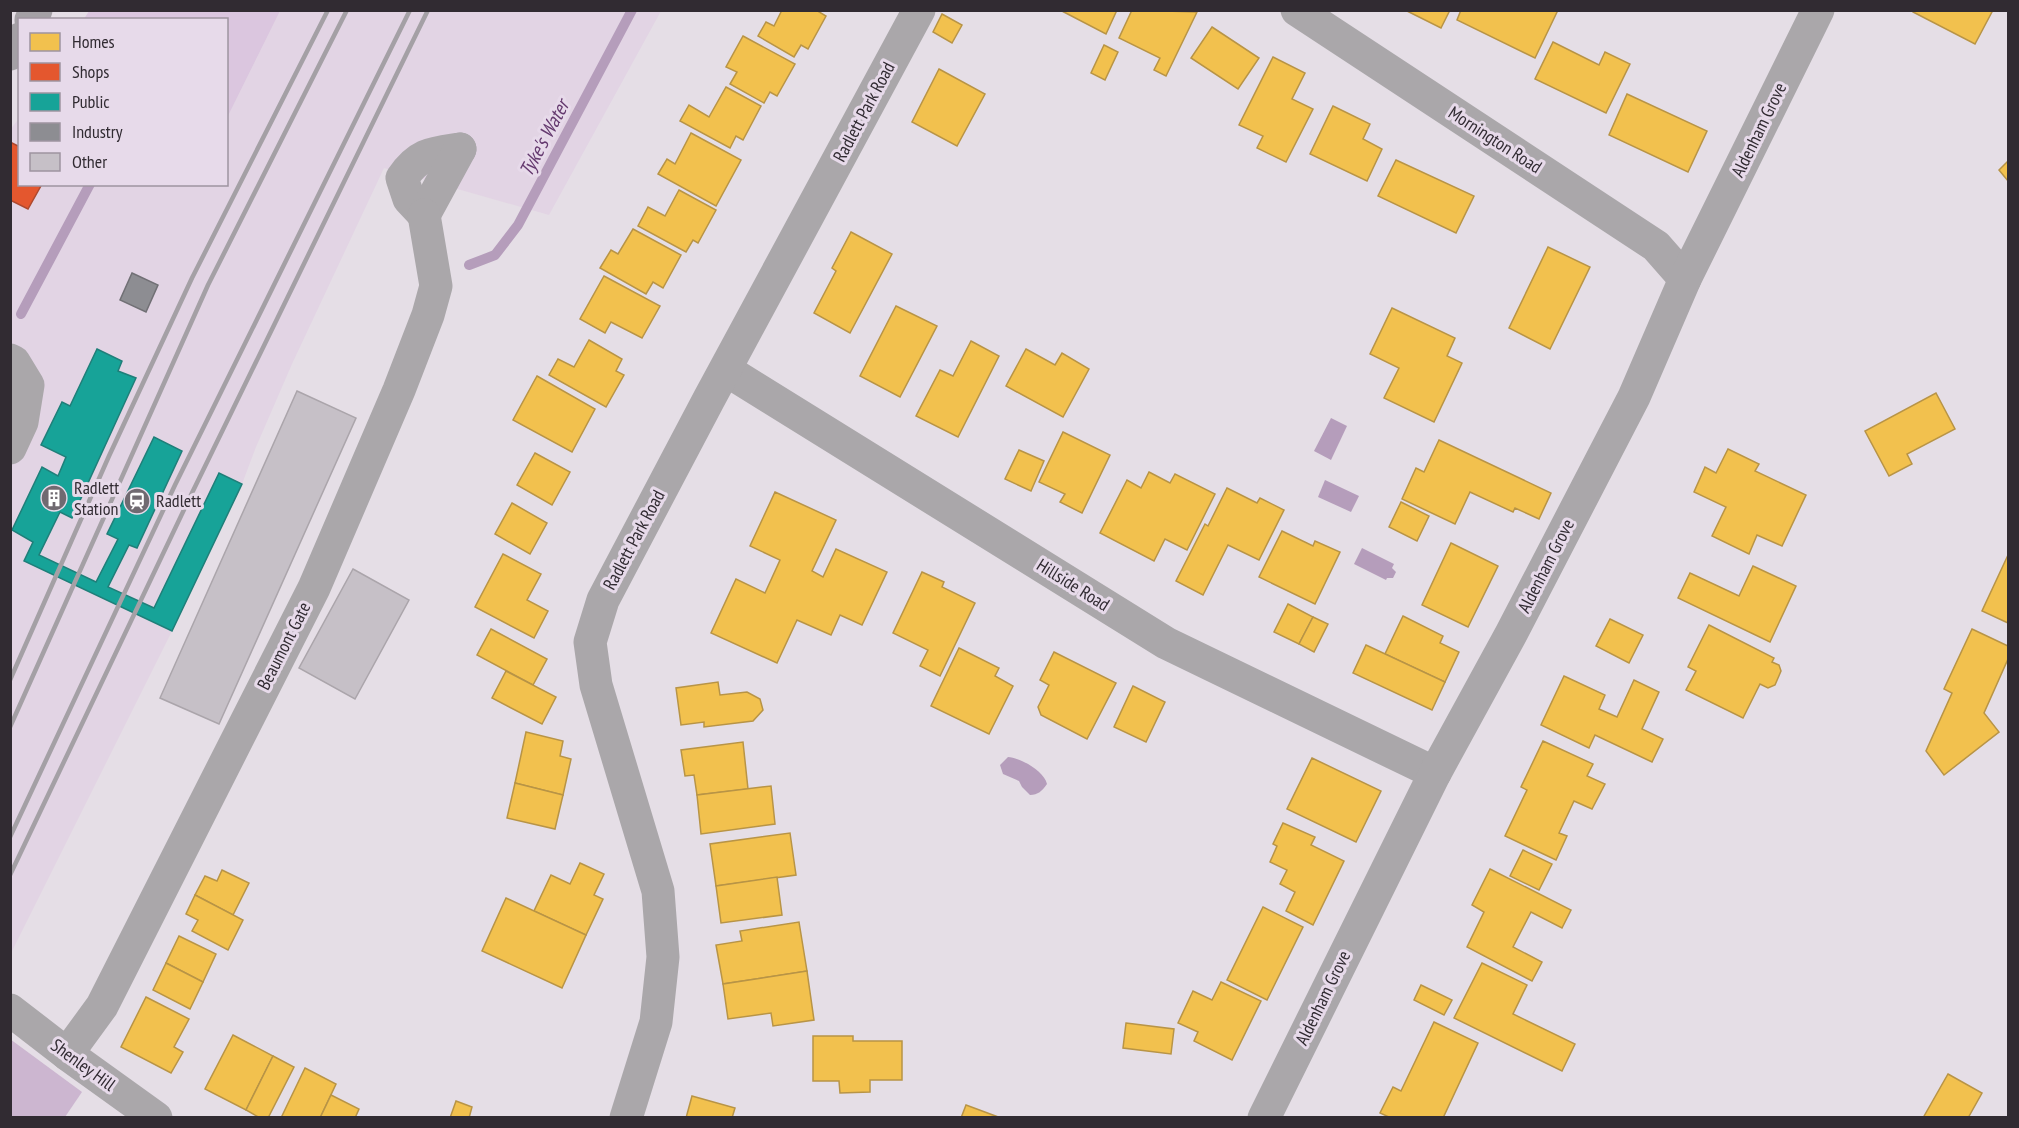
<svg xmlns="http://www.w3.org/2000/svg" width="2019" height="1128" font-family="'PT Sans Narrow',sans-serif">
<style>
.built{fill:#e2d4e4}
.green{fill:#dbc6df}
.forest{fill:#ccb6d0}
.water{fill:#b59dbb}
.homes{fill:#f2c14e;stroke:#b89446;stroke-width:1.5}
.shops{fill:#e4572e;stroke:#ae4a2f;stroke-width:1.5}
.public{fill:#17a398;stroke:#1f7f79;stroke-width:1.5}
.industry{fill:#8d8d92;stroke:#717075;stroke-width:1.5}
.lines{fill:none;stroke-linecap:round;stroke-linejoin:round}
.stream{stroke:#b59dbb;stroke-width:10}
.building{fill:#c6c0c7;stroke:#aba5ab;stroke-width:1.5}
.minor{stroke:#aaa7aa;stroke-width:33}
.major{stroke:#a4a0a5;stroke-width:33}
.rail{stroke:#a4a0a5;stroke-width:4.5}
.labels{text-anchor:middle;stroke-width:6;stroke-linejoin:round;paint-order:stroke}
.street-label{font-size:18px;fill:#312b32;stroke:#e7daea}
.poi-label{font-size:18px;fill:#312b32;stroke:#e7daea;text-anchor:start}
.water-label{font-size:20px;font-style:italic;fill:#653a6f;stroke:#e7daea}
</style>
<rect width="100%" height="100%" fill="#e5dee6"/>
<path class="built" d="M280 11H661L549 215 384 168 292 364 256 447 242 484 172 631 11 953 10 130 20 117V184H226L227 118Z"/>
<path class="green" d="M89 11 280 10V11L227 118 226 20 84 19Z"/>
<path class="forest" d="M10 1039 82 1092 65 1117H11Z"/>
<g class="water">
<path d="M1331 418 1347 426 1331 460 1314 451Z"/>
<path d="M1325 480 1359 496 1351 512 1318 497Z"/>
<path d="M1362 548 1394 564 1392 568 1396 572 1393 578H1387L1386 580 1354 564Z"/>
<path d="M1008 757C1021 758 1044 771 1047 784 1042 791 1038 795 1030 795L1022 787 1019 781 1003 774 1000 765Z"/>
</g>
<g class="homes">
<path d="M782 10H816L826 16 808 49 801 45 794 57 758 36 766 22 774 26Z"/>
<path d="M1060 10H1117L1106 34Z"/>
<path d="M1132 10 1197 12 1166 76 1154 70 1160 58 1119 38Z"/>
<path d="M1405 10H1450L1441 28Z"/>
<path d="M1461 10H1558L1535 58 1457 20Z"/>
<path d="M1913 10H1993L1975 44 1913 12Z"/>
<path d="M942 14 962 25 952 43 933 32Z"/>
<path d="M1212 27 1259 58 1238 89 1191 58Z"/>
<path d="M743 36 795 64 777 96 770 92 764 103 730 84 737 72 726 67Z"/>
<path d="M1553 42 1599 65 1605 52 1630 64 1606 113 1535 79Z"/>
<path d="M1104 45 1118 52 1105 80 1091 73Z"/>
<path d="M1273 57 1305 73 1292 99 1313 109 1286 162 1257 148 1263 136 1239 125Z"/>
<path d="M939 69 985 94 957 146 912 122Z"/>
<path d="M726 87 761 106 743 140 736 136 730 148 680 121 689 105 709 117Z"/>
<path d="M1627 94 1707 131 1688 172 1609 135Z"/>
<path d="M1333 106 1370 124 1363 139 1382 149 1367 181 1310 154Z"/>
<path d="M691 133 741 160 716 206 658 174 667 159 675 164Z"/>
<path d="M1396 160 1474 196 1456 233 1378 196Z"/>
<path d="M2008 161V181L1999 170Z"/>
<path d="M679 190 716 210 698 243 693 240 686 252 638 226 648 207 665 216Z"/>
<path d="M633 229 681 255 663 288 653 282 646 294 600 268 611 250 618 254Z"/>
<path d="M851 232 892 254 850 333 814 313 836 271 832 268Z"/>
<path d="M1548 247 1590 267 1550 349 1509 328Z"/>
<path d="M604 276 660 306 642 338 611 322 605 333 580 319Z"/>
<path d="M896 306 937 326 900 397 860 376Z"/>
<path d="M1392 308 1455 338 1447 356 1462 363 1434 422 1384 398 1399 368 1370 354Z"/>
<path d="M589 340 622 359 616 371 624 375 606 407 549 375 558 359 574 367Z"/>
<path d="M971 341 999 356 958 437 916 416 940 370 953 376Z"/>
<path d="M1026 349 1055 365 1062 353 1089 369 1063 417 1006 386Z"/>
<path d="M537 376 595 409 572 452 513 420Z"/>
<path d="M1936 393 1955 429 1907 454 1912 464 1889 476 1865 431Z"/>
<path d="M1063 432 1110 455 1082 513 1060 502 1065 494 1039 482Z"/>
<path d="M1439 440 1551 493 1539 519 1515 508 1513 512 1470 492 1455 524 1402 499 1416 468 1424 472Z"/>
<path d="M1728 449 1759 464 1755 471 1806 495 1782 546 1757 535 1749 554 1712 536 1726 507 1694 492 1705 467 1716 473Z"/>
<path d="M1019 450 1044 461 1031 491 1005 479Z"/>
<path d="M535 453 570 472 552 505 517 485Z"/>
<path d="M1149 472 1170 483 1175 474 1215 494 1187 550 1165 539 1154 561 1100 533 1127 480 1141 488Z"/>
<path d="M1227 488 1257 503 1260 498 1284 510 1259 560 1228 545 1203 595 1176 581 1205 524 1208 526Z"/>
<path d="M775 492 836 520 812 571 823 577 836 549 887 572 862 625 840 615 831 635 797 620 777 663 711 633 736 579 765 593 780 560 750 546Z"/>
<path d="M1401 502 1429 516 1417 541 1389 527Z"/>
<path d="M512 503 547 523 530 554 495 534Z"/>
<path d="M1282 531 1313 546 1315 541 1340 552 1315 604 1259 577Z"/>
<path d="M1451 543 1498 566 1468 627 1422 605Z"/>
<path d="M503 554 541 574 527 600 548 611 534 638 475 607Z"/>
<path d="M2008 555V623L1982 611Z"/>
<path d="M1753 566 1796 586 1770 642 1678 598 1690 573 1739 596Z"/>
<path d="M922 572 944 582 942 587 975 603 940 676 920 666 928 650 893 633Z"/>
<path d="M1288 604 1313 617 1299 644 1274 632Z"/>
<path d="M1403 616 1443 636 1440 643 1459 652 1445 682 1385 654Z"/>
<path d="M1313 617 1328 624 1314 652 1299 644Z"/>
<path d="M1610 619 1643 635 1629 663 1596 646Z"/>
<path d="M1709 625 1774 658 1772 662 1779 665 1781 671 1775 685 1768 688 1760 684 1743 718 1686 690 1696 671 1688 667Z"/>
<path d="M491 629 547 659 533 685 477 655Z"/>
<path d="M1972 629 2008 646V659L1984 713 1999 732 1944 775 1926 751 1952 693 1944 689Z"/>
<path d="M1366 645 1445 682 1432 710 1353 673Z"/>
<path d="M959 648 999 668 995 676 1013 686 989 734 931 706Z"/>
<path d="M1054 652 1116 683 1087 739 1041 715 1038 707 1049 685 1040 680Z"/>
<path d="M506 671 556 697 542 724 492 698Z"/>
<path d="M1564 676 1605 695 1599 709 1617 717 1634 680 1659 692 1642 729 1663 739 1652 762 1595 735 1589 748 1541 725Z"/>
<path d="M718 682 720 695 747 692 760 699 763 710 753 721 704 727V722L681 725 676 688Z"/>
<path d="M1133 686 1165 702 1146 742 1114 727Z"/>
<path d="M526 732 563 741 560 756 571 759 563 795 515 783Z"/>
<path d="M1543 741 1593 764 1587 776 1605 784 1592 809 1574 801 1559 833 1567 836 1556 860 1505 836 1527 790 1521 787Z"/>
<path d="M743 742 748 789 697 795 694 775 685 776 681 750Z"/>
<path d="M1312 758 1381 791 1356 842 1287 809Z"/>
<path d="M515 783 563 795 555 829 507 818Z"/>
<path d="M771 786 775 824 701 834 697 795Z"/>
<path d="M1283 823 1315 837 1311 845 1344 861 1313 925 1286 911 1295 892 1280 884 1287 870 1270 862 1277 846 1273 844Z"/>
<path d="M790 833 796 875 716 886 710 844Z"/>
<path d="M1523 850 1552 864 1539 890 1510 876Z"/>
<path d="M580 863 604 874 594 895 603 899 586 935 534 911 551 875 570 884Z"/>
<path d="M1490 869 1571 910 1562 928 1531 912 1513 947 1542 962 1532 981 1467 947 1484 912 1472 905Z"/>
<path d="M222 870 249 883 233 915 195 895 205 876 217 881Z"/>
<path d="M777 877 782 915 721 923 716 886Z"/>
<path d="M195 895 243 920 228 950 192 931 198 920 186 914Z"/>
<path d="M506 898 586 935 562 988 482 951Z"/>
<path d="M1263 907 1303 927 1267 1000 1227 980Z"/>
<path d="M799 922 807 971 723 984 716 945 742 941 740 931Z"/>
<path d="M179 936 216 954 203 982 166 963Z"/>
<path d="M166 963 203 982 190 1009 153 990Z"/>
<path d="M1482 963 1527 985 1513 1014 1575 1044 1562 1071 1454 1018Z"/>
<path d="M807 971 814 1020 773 1026 771 1013 728 1019 723 984Z"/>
<path d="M1221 982 1261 1001 1232 1060 1194 1041 1198 1032 1178 1023 1193 991 1212 1000Z"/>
<path d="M1421 985 1452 1000 1444 1015 1414 1000Z"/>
<path d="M146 997 189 1019 174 1047 183 1052 171 1073 121 1047Z"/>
<path d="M1434 1022 1478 1043 1443 1118H1391L1380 1113 1393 1087 1401 1091Z"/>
<path d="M1126 1023 1174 1029 1171 1054 1123 1048Z"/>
<path d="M233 1035 273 1056 246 1110 205 1089Z"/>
<path d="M813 1036H853V1041H902V1080H870V1092L840 1093 839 1081H813Z"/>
<path d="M273 1056 294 1067 268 1118H260L246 1110Z"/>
<path d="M305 1068 336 1084 320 1118H281Z"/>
<path d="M1948 1074 1982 1093 1968 1118H1923Z"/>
<path d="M331 1095 359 1109 355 1118H320Z"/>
<path d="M692 1096 735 1108 732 1118H686Z"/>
<path d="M456 1101 472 1107 469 1118H450Z"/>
<path d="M966 1105 1001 1118H961Z"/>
</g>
<path class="shops" d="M10 142 20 147V184H42L28 209 10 200Z"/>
<path class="public" d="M97 349 122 361 118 371 136 378 72 518 60 512 39 555 96 582 118 539 107 534 154 437 182 451 137 548 129 545 108 587 154 608 219 473 242 484 172 631 24 561 33 542 12 530 42 467 58 476 66 457 41 445 62 402 70 406Z"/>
<path class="industry" d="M132 273 158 285 146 312 120 300Z"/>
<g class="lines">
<g class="stream">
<path d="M469 265 495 255 518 225 632 10"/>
<path d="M21 314 90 184"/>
</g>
</g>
<g class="building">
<path d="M297 391 356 418 219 724 160 698Z"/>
<path d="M353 569 409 600 355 699 299 668Z"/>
</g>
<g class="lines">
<g class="minor">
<path d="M1297 10 1656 246 1685 279"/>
<path d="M424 215 409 199 402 178C419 153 432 153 460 149"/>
<path d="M424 215 460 149"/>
<path d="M10 360 14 362 28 385 22 422 10 448"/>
<path d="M726 370 1166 643 1435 773"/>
<path d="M10 1010 67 1054 156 1118"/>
<path d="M67 1054 102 1006 314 588 399 390 428 315 436 286 424 215"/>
<path d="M626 1118 656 1022 663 957 658 891 596 685 590 642 603 600 709 399 919 10"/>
<path d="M1264 1118 1435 773 1511 634 1634 397 1685 279 1818 10"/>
</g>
<g class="major">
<path d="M31 20 36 10"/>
<path d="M10 54 20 39"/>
</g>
<g class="rail">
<path d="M10 680 109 456 192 278 328 10"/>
<path d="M10 727 208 285 347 10"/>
<path d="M10 837 175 485 410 10"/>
<path d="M10 875 191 495 428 10"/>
</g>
</g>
<defs>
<symbol id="building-disc" viewBox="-11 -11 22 22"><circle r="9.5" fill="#706a71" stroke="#e7daea"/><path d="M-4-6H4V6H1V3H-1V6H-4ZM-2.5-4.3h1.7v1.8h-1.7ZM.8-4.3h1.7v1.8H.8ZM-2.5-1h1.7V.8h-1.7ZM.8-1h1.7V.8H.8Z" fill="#fff"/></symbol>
<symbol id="station-disc" viewBox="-11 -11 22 22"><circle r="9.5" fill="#706a71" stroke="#e7daea"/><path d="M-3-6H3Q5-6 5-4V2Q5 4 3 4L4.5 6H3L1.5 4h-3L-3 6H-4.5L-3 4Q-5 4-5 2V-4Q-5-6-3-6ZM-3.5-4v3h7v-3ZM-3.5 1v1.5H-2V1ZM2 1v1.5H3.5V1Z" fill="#fff"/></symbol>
</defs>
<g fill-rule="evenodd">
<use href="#building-disc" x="39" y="483" width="30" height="30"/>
<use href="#station-disc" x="122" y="486" width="30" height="30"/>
</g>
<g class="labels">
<g class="street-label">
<text transform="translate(864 112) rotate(-62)" y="6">Radlett Park Road</text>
<text transform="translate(1759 130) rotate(-64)" y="6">Aldenham Grove</text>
<text transform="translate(1495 140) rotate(33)" y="6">Mornington Road</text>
<text transform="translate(634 540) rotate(-62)" y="6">Radlett Park Road</text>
<text transform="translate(1546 566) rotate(-63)" y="6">Aldenham Grove</text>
<text transform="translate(1073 585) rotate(32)" y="6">Hillside Road</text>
<text transform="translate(284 646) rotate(-63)" y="6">Beaumont Gate</text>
<text transform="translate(1323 998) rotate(-64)" y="6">Aldenham Grove</text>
<text transform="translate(83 1065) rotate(36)" y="6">Shenley Hill</text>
</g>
<g class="poi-label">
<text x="74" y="494">Radlett<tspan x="74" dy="21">Station</tspan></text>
<text x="156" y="507">Radlett</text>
</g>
<g class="water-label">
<text transform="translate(544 138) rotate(-62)" y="7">Tyke's Water</text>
</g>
</g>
<rect width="2019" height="1128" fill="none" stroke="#312b32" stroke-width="24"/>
<rect x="18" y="18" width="210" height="168" fill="#e7daea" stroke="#9e94a0" stroke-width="1.5"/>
<rect x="30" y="33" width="30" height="18" fill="#f2c14e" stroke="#9e94a0" stroke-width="1.5"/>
<text x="72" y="48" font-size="18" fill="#312b32">Homes</text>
<rect x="30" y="63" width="30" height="18" fill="#e4572e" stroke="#9e94a0" stroke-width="1.5"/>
<text x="72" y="78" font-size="18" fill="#312b32">Shops</text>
<rect x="30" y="93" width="30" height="18" fill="#17a398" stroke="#9e94a0" stroke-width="1.5"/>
<text x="72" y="108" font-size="18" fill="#312b32">Public</text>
<rect x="30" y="123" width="30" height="18" fill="#8d8d92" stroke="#9e94a0" stroke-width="1.5"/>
<text x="72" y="138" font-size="18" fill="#312b32">Industry</text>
<rect x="30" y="153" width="30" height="18" fill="#c6c0c7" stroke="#9e94a0" stroke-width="1.5"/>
<text x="72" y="168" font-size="18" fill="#312b32">Other</text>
</svg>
